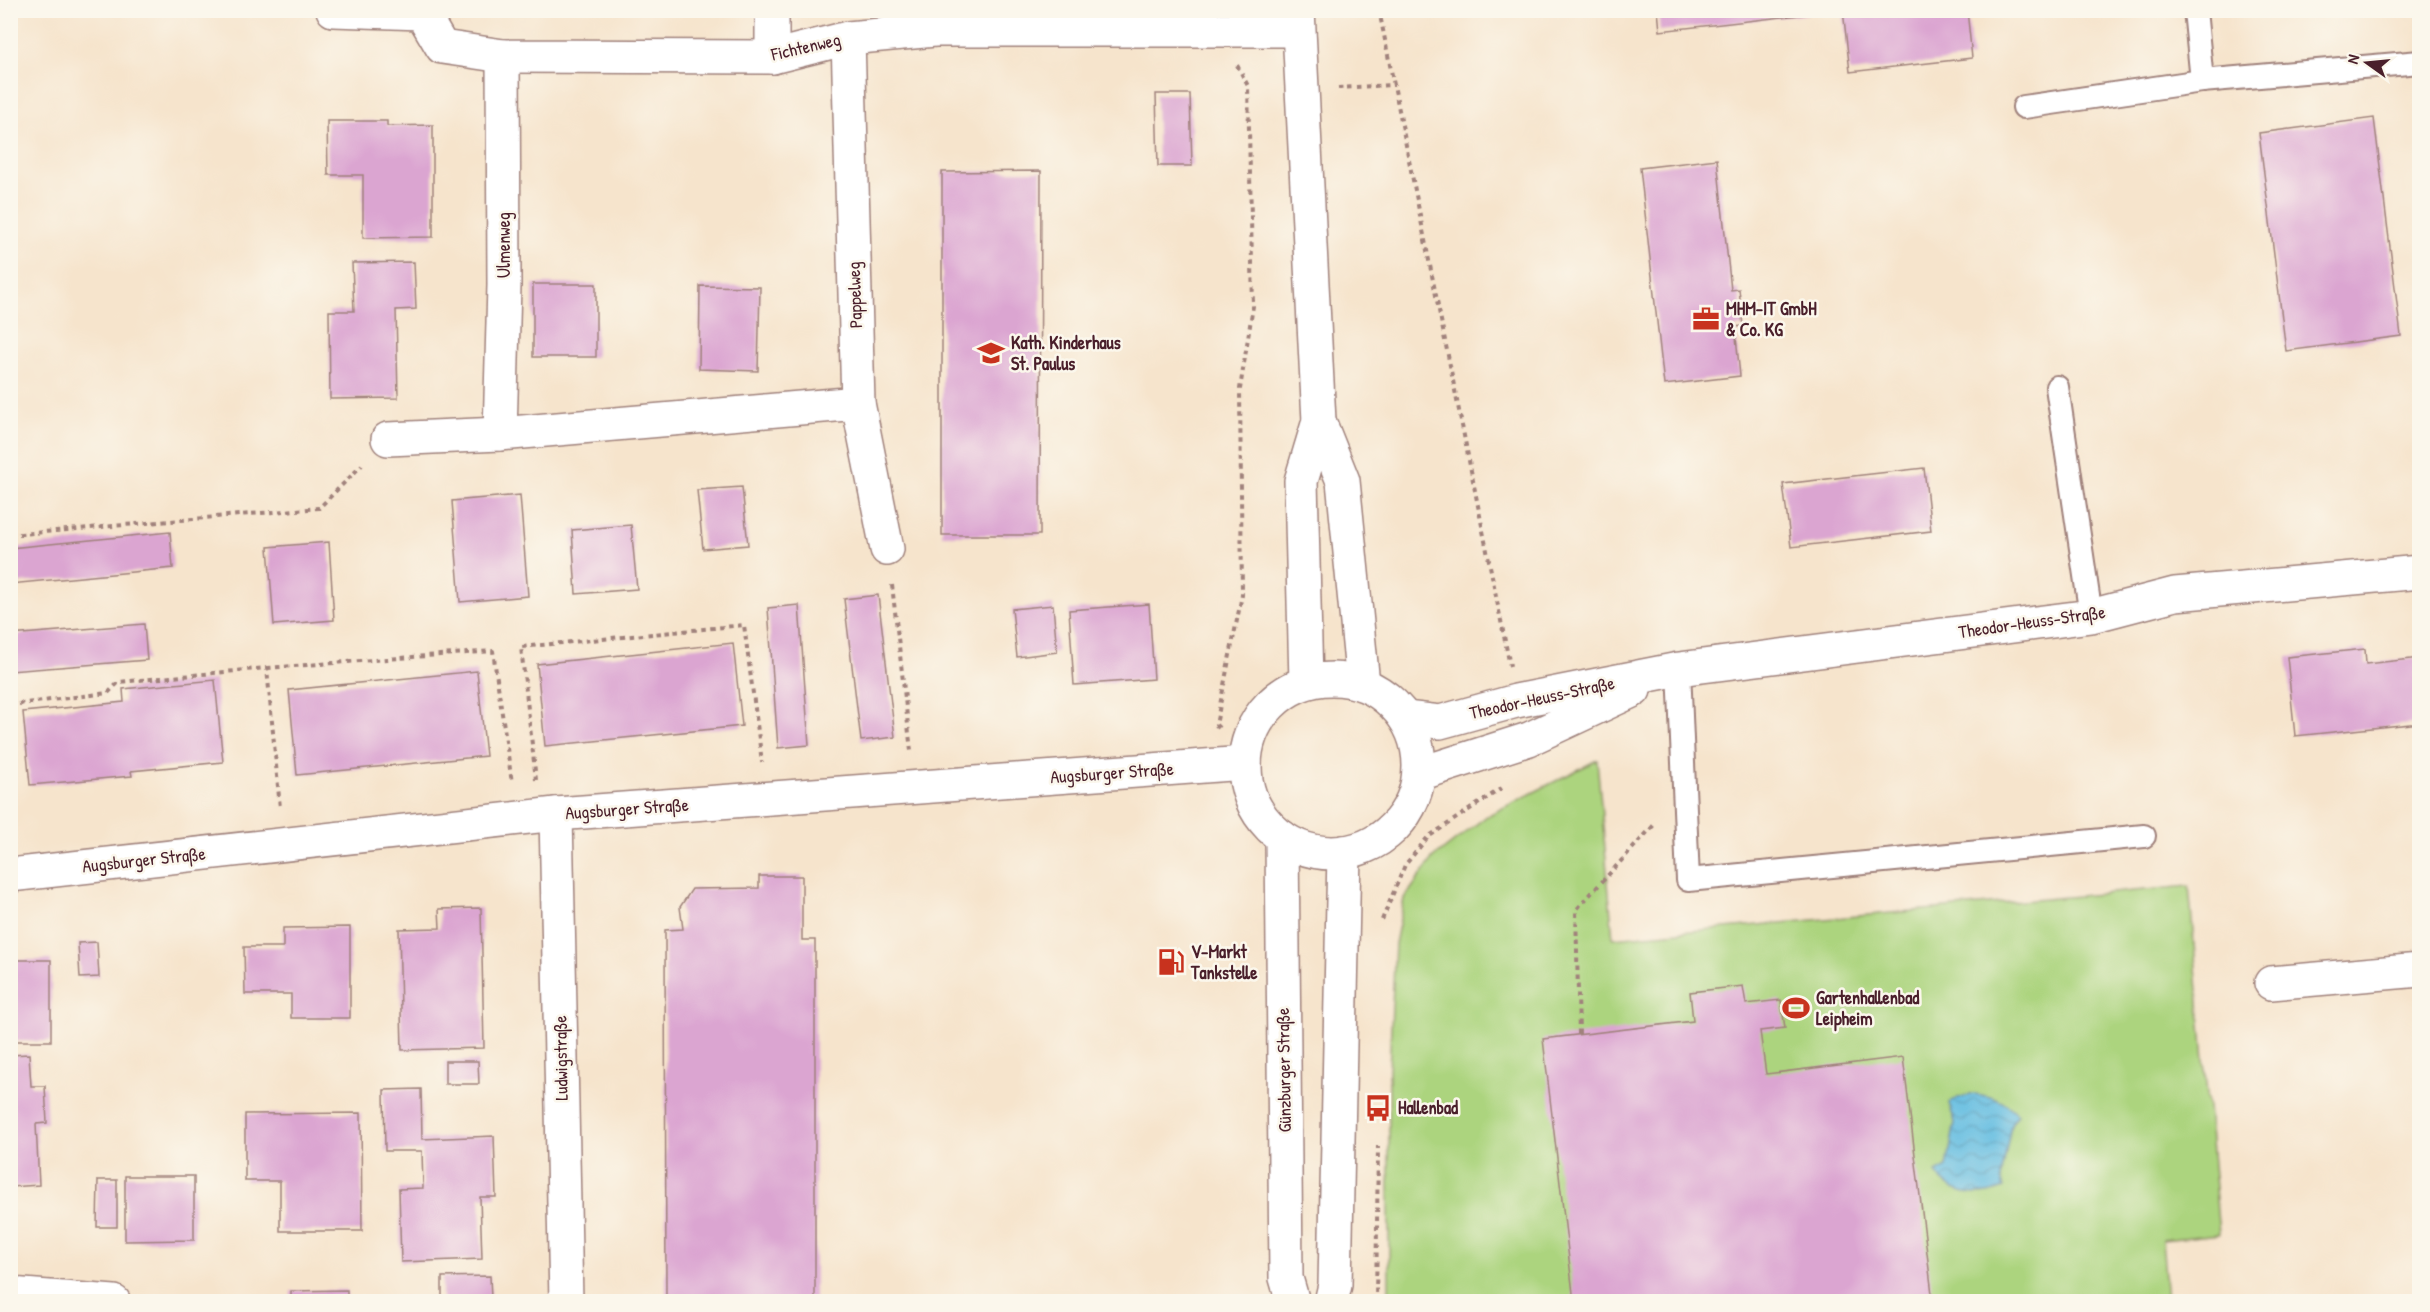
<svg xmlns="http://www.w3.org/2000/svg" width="2430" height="1312" font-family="'Patrick Hand',sans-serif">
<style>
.pitch{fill:#acd47e;stroke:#7b7a54;stroke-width:1.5}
.water{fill:url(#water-waves);stroke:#576e86;stroke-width:1.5}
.building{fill:#dba5d1}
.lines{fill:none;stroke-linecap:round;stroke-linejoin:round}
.lane-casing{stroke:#a0827c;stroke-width:26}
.street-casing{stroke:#a0827c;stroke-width:36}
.path{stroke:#a0827c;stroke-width:4;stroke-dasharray:4.5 4.5;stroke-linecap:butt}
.lane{stroke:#fff;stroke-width:22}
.street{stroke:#fff;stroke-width:33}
.labels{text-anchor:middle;stroke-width:5;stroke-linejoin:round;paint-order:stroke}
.street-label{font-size:18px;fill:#4a1f2b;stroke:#fbf7ec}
.poi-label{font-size:18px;font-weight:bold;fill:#4a1f2b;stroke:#fbf7ec;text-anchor:start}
</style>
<defs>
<pattern id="water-waves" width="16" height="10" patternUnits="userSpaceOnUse" patternTransform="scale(1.5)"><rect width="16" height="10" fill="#64bde1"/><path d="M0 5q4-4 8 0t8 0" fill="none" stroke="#5499b7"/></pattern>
</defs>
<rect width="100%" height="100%" fill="#fbf7ec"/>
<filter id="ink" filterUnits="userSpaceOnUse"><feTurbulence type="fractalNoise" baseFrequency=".0167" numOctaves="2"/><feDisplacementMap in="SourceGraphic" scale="12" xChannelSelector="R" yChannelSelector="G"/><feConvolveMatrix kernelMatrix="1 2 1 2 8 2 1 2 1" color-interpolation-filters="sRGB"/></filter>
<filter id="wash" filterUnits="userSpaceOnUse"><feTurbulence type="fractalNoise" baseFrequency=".008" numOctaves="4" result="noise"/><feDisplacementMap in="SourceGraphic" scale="24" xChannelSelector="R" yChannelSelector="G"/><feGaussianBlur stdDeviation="1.35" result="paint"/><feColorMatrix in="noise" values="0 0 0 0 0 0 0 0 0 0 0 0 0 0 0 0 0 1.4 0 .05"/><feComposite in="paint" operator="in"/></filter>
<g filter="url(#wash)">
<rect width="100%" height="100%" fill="#f6e4cc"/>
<path class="pitch" d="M1597 760 1613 938 2189 886 2219 1234 2162 1240 2167 1301 1389 1302V1071L1395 944 1404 899 1433 858 1487 816Z"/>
<path class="water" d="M1974 1094C1993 1096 2004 1101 2018 1114L2011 1124 2001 1179 2004 1188C1979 1198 1953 1197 1936 1173L1947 1167 1955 1122 1949 1104 1958 1098Z"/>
<g id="blocks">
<g class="building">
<path d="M1658 10H1808V14L1660 31Z"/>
<path d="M1843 10H1967L1972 58 1850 72Z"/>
<path d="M1156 94H1190L1192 166H1158Z"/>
<path d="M2374 118 2401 336 2286 351 2259 133Z"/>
<path d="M327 121H387V126L433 125V237L363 238V175H328Z"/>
<path d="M1717 159 1731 290 1739 289 1743 326 1735 327 1740 376 1664 385 1640 168Z"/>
<path d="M1041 171 1040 535H942V172Z"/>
<path d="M414 262 416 309 396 310 398 398 330 399 329 311H354L352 263Z"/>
<rect x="533" y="284" width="63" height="73"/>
<path d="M700 286 760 287 758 371 699 369Z"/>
<path d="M1924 468 1931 531 1791 547 1783 484Z"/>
<path d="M742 487 748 545 703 549 697 490Z"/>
<path d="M520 495 528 596 460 602 452 501Z"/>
<path d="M631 525 637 589 576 594 572 530Z"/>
<path d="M170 532 173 568 10 584V548Z"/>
<path d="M329 542 334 620 274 625 268 547Z"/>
<path d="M878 595 895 737 861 741 844 599Z"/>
<path d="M1149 604 1154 679 1074 685 1069 610Z"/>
<path d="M799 605 809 745 778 748 768 608Z"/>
<path d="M1053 605 1057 652 1017 657 1012 609Z"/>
<path d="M144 624 147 660 10 671V635Z"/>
<path d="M733 643 742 726 545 746 537 664Z"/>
<path d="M2365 649 2366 664 2420 658V723L2295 736 2287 657Z"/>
<path d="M477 671 486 756 297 775 289 690Z"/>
<path d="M215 680 223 762 131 771 132 776 30 785 23 712 124 702 123 689Z"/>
<path d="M759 876H802V940H815V1302H666L665 930 683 929 680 907 692 889 759 888Z"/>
<path d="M481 908 484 1048 402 1050 399 929 440 928 439 909Z"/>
<path d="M350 927V1018H291V994H245L244 947H283V928Z"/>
<path d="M97 942 99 977 80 978 78 943Z"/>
<rect x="10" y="960" width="41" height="81"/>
<path d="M1743 986 1746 1004 1781 1000 1785 1028 1760 1031 1766 1074 1903 1057 1933 1302H1574L1543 1039 1693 1021 1690 992Z"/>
<path d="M29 1054 31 1086H45L47 1123 36 1124 39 1185 10 1187V1055Z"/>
<path d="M445 1061H478L479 1084H445Z"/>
<path d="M421 1089 422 1139 494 1136 496 1197H480L482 1259 401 1262 399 1189 423 1188 422 1151H385L384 1090Z"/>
<path d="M361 1113 362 1231H280V1181H245V1114Z"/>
<path d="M125 1176H194V1240L125 1241Z"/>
<path d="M98 1180H117V1227H97Z"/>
<path d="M490 1276 491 1299 442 1300V1277Z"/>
<path d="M347 1290V1302H291V1291Z"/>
</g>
</g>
</g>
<g filter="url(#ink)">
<use href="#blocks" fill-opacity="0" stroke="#a0827c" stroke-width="1.5"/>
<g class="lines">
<defs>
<g id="lane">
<path d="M2195 10 2202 81"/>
<path d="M2024 107 2202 81 2420 62"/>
<path d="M2057 387 2091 616"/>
<path d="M1679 669 1688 880 2144 836"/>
</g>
<g id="street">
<path d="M333 10 422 13 442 47 503 56 772 57 848 38 935 30H1298"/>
<path d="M772 10V57"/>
<path d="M1298 10 1319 421 1343 481 1363 684"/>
<path d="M848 38 858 403 887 549"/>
<path d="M500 434 504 285 503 56"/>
<path d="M388 439 500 434 858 403"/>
<circle cx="1332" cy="766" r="87"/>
<path d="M1306 682 1301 481 1319 421"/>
<path d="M1405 718 1440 722 1516 701 1679 669 2091 616 2175 594 2420 572"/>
<path d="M1419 774 1529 739 1634 690"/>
<path d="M556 814 566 1302"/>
<path d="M1282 837 1286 1278 1293 1302"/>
<path d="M10 875 556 814 1245 763"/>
<path d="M2271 983 2420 970"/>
<path d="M10 1294 114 1302"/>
<path d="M1331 1302 1335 1285 1344 852"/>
</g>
</defs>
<use href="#lane" class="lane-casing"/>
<use href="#street" class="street-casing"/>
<g class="path">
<path d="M1379 10 1510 666"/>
<path d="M1338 88 1394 85"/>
<path d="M10 535 319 508 362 465"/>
<path d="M892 585 911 751"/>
<path d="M267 668 493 651 512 783"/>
<path d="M10 705 108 693 119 682 267 668 280 808"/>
<path d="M1219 728 1216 725 1242 595 1240 389 1253 306 1248 86 1237 65"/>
<path d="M536 780 521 647 744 625 762 762"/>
<path d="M1382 920 1405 865 1428 837 1502 788"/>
<path d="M1579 1034 1576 910 1654 825"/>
<path d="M1376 1302 1378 1146"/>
</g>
<use href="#lane" class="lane"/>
<use href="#street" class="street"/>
</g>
</g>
<defs>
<symbol id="office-bare" viewBox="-9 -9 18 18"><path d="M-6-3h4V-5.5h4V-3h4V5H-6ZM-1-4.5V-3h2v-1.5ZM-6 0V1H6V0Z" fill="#c8321e" stroke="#fbf7ec" stroke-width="2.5" paint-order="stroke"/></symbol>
<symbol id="school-bare" viewBox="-9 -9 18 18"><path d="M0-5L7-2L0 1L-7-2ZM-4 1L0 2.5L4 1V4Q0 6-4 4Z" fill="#c8321e" stroke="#fbf7ec" stroke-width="2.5" paint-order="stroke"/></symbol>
<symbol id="fuel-bare" viewBox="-9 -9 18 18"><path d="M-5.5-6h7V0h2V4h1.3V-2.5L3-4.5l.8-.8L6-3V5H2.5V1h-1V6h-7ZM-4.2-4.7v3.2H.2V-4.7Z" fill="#c8321e" stroke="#fbf7ec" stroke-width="2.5" paint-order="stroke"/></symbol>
<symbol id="stadium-bare" viewBox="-9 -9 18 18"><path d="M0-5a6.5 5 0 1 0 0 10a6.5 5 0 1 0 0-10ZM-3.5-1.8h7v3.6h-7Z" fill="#c8321e" stroke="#fbf7ec" stroke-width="2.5" paint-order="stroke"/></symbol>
<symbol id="bus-bare" viewBox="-9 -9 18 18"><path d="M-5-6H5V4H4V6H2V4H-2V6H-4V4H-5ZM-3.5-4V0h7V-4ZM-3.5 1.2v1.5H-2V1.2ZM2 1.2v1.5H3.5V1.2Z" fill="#c8321e" stroke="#fbf7ec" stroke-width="2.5" paint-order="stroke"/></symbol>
</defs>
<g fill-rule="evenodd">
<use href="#office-bare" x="1687" y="300" width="38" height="38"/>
<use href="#school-bare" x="972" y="334" width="38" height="38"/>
<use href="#fuel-bare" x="1152" y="943" width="38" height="38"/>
<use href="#stadium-bare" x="1777" y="989" width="38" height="38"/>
<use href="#bus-bare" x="1359" y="1089" width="38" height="38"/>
</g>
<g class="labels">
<g class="street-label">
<text transform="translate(806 47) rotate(-13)" y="6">Fichtenweg</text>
<text transform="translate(504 245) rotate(-90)" y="6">Ulmenweg</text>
<text transform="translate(855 295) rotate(-92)" y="6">Pappelweg</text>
<text transform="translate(2032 622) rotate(-8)" y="6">Theodor-Heuss-Straße</text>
<text transform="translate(1542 698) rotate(-12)" y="6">Theodor-Heuss-Straße</text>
<text transform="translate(1112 773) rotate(-4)" y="6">Augsburger Straße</text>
<text transform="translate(627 809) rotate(-4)" y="6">Augsburger Straße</text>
<text transform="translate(144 860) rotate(-6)" y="6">Augsburger Straße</text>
<text transform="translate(561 1058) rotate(-91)" y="6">Ludwigstraße</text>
<text transform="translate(1284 1070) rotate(-91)" y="6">Günzburger Straße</text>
</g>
<g class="poi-label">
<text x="1726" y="315">MHM-IT GmbH<tspan x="1726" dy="21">&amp; Co. KG</tspan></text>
<text x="1011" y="349">Kath. Kinderhaus<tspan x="1011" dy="21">St. Paulus</tspan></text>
<text x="1191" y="958">V-Markt<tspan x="1191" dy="21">Tankstelle</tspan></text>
<text x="1816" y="1004">Gartenhallenbad<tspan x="1816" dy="21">Leipheim</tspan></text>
<text x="1398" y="1114">Hallenbad</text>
</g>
</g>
<rect width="2430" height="1312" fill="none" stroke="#fbf7ec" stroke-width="36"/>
<g transform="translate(2367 63) rotate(285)" stroke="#fbf7ec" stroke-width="4.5" paint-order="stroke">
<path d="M0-4.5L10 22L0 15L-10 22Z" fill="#4a1f2b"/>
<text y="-9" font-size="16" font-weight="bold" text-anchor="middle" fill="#4a1f2b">N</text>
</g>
</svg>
